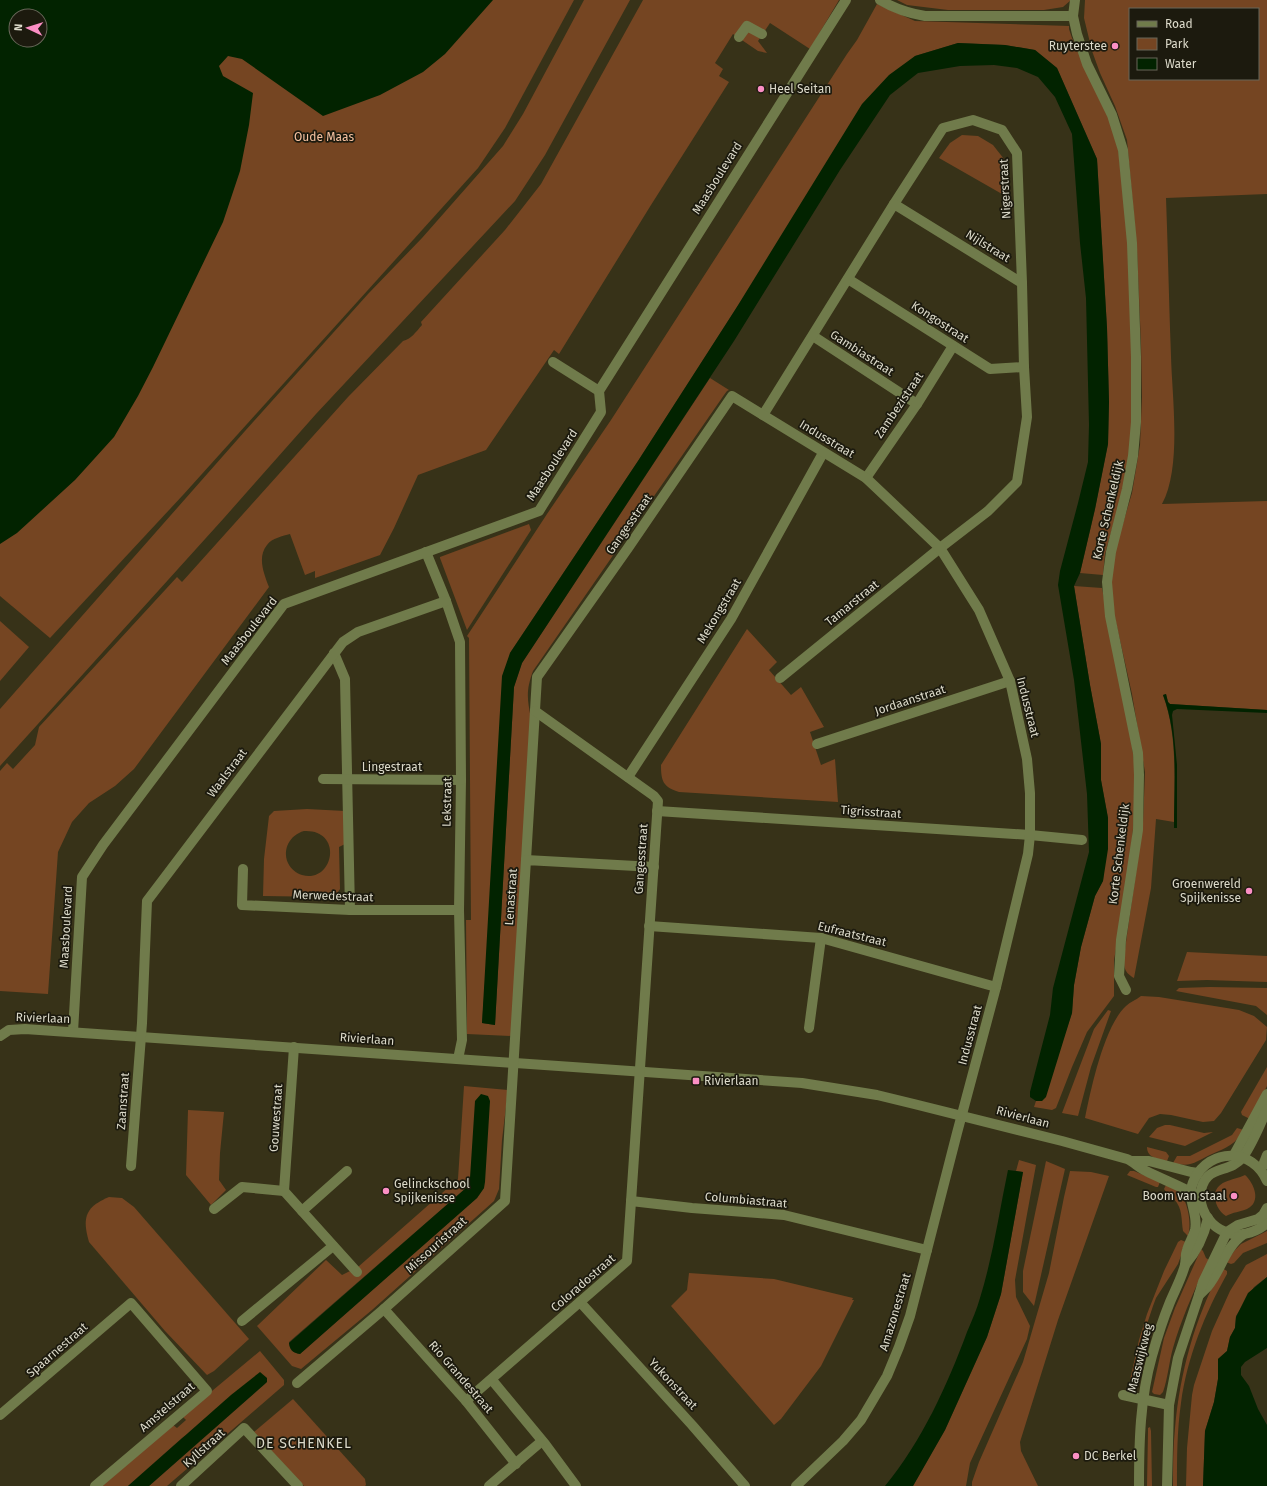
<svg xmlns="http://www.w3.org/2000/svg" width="1267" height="1486" font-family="'Fira Sans',sans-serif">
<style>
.green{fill:#754522;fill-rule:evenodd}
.water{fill:#022300;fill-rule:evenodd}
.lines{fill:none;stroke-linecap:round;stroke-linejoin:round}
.minor{stroke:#707b4b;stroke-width:10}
.poi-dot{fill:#fb8fc4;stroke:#1c1a0e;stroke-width:1.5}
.labels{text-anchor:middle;stroke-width:3.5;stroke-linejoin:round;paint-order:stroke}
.poi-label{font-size:12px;fill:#dcdaca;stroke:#1c1a0e;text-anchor:start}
.park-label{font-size:12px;fill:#f6c2a1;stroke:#1c1a0e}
.street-label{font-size:12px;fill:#dcdaca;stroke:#1c1a0e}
.quarter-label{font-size:14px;letter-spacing:1px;fill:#dcdaca;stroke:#1c1a0e}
</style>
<rect width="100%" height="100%" fill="#373218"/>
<g class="green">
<path d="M254 0H574L505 128 478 168 183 495 50 638 0 596V389Z"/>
<path d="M584 0H630L545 155 515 201 316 414 224 518 0 766V709L245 431 368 294 422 238 503 146 523 114Z"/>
<path d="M643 0H839L810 49 770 23 758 41 767 53 758 51 733 34 715 63 723 69 719 76 729 82 651 205 559 354 554 350 486 450 418 475 394 528 380 555 315 578V571L305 575 290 534C283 536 272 538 267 545 257 557 264 574 269 587L134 769 115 786 89 803 72 822 58 852 48 994 0 991V771L7 763 13 769 35 745 39 727 177 577 182 582 348 397 403 341C411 339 416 332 422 325L421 322 505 230 541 184Z"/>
<path d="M897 0H1071L1063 7 1044 10H948L907 5Z"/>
<path d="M1085 0H1267V194L1166 198C1168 251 1169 304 1171 356 1172 397 1182 467 1162 504L1267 501V710L1170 704 1168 702 1166 694 1163 695C1178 736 1174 780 1174 822L1156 819 1151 888 1134 978C1124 972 1124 968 1124 956L1143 823 1145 772 1132 694 1113 609 1111 582 1116 547 1132 493 1140 445 1142 397 1141 344 1137 250 1127 140 1115 106 1100 73 1092 51 1084 18ZM1130 9H1258V79H1130Z"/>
<path d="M877 4 915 21 1069 26V29L1072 38 1108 113 1118 145 1128 242 1132 352 1131 445 1126 480 1105 554 1103 575 1080 573 1095 509 1108 444 1109 401 1107 328 1097 159 1057 68 1035 50 1005 45 958 43 915 56 735 310 638 461 510 653 482 1023 495 1025 514 687 522 663 710 378 729 390 727 391 724 395 533 671C526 690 527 699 531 718L511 1036 467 1034 466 920H471L469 638 467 636 547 514 611 420 847 54 857 40Z"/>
<path d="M962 135 978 136 993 145 1004 159 1008 184 1009 198 939 158 950 143Z"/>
<path d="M529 524 531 530 467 630 440 558V557Z"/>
<path d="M1074 586 1102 588 1129 724 1135 768 1136 798 1128 881 1114 960V996L1087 1032 1072 1067 1056 1108 1052 1110 1034 1107 1036 1101H1042L1072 1013 1074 985 1081 947 1095 896 1103 881 1108 818 1101 780V744L1090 685Z"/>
<path d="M0 621 29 647 0 681Z"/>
<path d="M747 629 777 662 769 670 791 695 801 687 824 727 810 732 821 765 835 759 838 802 679 792C663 787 661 781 661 765Z"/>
<path d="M307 809 345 811V844L339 847 340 889 336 895 330 897 263 896 264 859 269 816 274 811ZM304 831C344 829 334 884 302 875 296 873 291 869 288 863 282 849 290 835 304 831Z"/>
<path d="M1187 952 1267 956V982L1207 980 1177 981Z"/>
<path d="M1210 987 1267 988V1015L1256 1006 1176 991 1179 988Z"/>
<path d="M1141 996 1159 997 1239 1010 1254 1016 1267 1027 1266 1040 1221 1113 1214 1121 1203 1122 1171 1115 1160 1114 1149 1118 1138 1134 1085 1118C1091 1089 1104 1026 1126 1006 1130 1002 1136 1000 1141 996Z"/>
<path d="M1108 1010 1111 1011 1091 1067 1078 1116 1062 1113 1094 1029Z"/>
<path d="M1267 1067V1086L1250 1119 1242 1115 1241 1112Z"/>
<path d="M464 1086 508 1090 502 1140 499 1189 494 1201 372 1310 301 1369 292 1366 257 1326 326 1260 342 1275 358 1267 458 1179ZM470 1178 484 1188 477 1198 300 1354C293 1353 289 1350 289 1342L466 1188Z"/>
<path d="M188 1110 224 1112 220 1153 219 1180 226 1190 211 1205 186 1175Z"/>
<path d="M1165 1125H1170L1204 1133 1213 1132 1185 1146 1149 1137 1157 1128Z"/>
<path d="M1237 1128 1244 1130C1236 1144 1226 1148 1212 1154 1196 1161 1192 1168 1173 1163L1177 1156H1190L1232 1135Z"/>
<path d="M1147 1147 1166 1152 1169 1156 1167 1161C1158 1159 1147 1158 1147 1147Z"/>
<path d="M1019 1160 1036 1165 1015 1280 1016 1297 1030 1326 1027 1339 970 1463 966 1486H913L945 1430 987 1337 1001 1294 1023 1172 1016 1171Z"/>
<path d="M1046 1161 1065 1169 1034 1306 1023 1292V1271Z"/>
<path d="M1070 1171 1091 1172 1109 1176 1058 1320 1020 1442 1021 1451 1038 1486H972V1482L979 1462 1023 1362 1049 1273 1064 1197Z"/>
<path d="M1130 1171H1134L1160 1182 1158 1187H1156L1127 1175Z"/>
<path d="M1245 1175C1254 1183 1262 1202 1247 1209 1240 1212 1233 1212 1226 1216 1220 1212 1216 1206 1215 1198 1214 1180 1233 1181 1245 1175Z"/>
<path d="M1166 1185C1171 1187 1177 1189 1180 1193 1188 1202 1192 1225 1188 1236L1183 1231C1181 1219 1183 1209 1174 1199 1171 1195 1167 1194 1164 1189Z"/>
<path d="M109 1197 122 1198 134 1207 249 1339 214 1371 207 1375 165 1331 89 1242C82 1218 85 1207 109 1197Z"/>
<path d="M1267 1231V1243L1243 1253 1234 1263 1231 1264 1226 1262 1235 1250 1241 1244Z"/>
<path d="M1181 1240 1186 1242 1178 1264 1156 1298 1153 1306 1142 1339 1135 1372 1132 1378 1130 1380 1139 1340 1147 1314 1164 1271 1178 1242Z"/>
<path d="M1201 1249 1203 1251 1206 1258 1209 1260C1195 1288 1182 1317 1173 1348 1169 1362 1168 1378 1163 1392L1160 1395 1154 1394 1152 1392 1164 1338 1175 1308Z"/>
<path d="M1267 1254V1277L1254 1287 1236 1316 1235 1328 1230 1337 1227 1351 1218 1359V1379L1214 1402 1205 1431 1203 1486H1186L1187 1448 1192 1395 1194 1385 1212 1331 1230 1291 1246 1265Z"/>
<path d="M1222 1268 1227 1271V1274C1205 1313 1187 1358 1181 1403 1177 1431 1177 1458 1177 1486H1173C1173 1467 1173 1447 1175 1428 1180 1372 1195 1317 1222 1268Z"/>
<path d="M689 1273 774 1279 853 1298 852 1300H854L821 1366 781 1419 774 1425 671 1306 687 1290Z"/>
<path d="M260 1351 284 1380V1385L167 1486H149L267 1382 182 1438 128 1486H102L173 1425 177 1428 186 1420 182 1416Z"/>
<path d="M293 1399 365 1479 366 1485 365 1486H304L254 1432Z"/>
<path d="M1150 1427 1151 1431 1152 1486H1147L1148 1431V1428Z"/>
</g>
<g class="water">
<path d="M0 0H493L445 54 423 72 380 95 323 116 242 59 228 56 219 66 223 76 253 93 249 125 240 171 223 222 153 367 138 396 114 437 75 480 17 533 0 544ZM16 16H40V40H16Z"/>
<path d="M958 43 1005 45 1035 50 1057 68 1097 159 1107 328 1109 402 1108 444 1095 509 1080 573 1074 586 1090 685 1101 744V780L1108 818V849L1103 881 1095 896 1081 947 1074 985 1072 1013 1046 1097 1042 1101H1036L1030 1097V1092L1050 1015 1053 988 1089 852 1087 794 1074 680 1058 585 1060 571 1078 503 1088 462 1089 425 1086 298 1080 243 1072 134 1055 97 1038 77 1017 68 994 65 960 66 918 73 890 95 840 170 734 341 522 663 514 687 495 1025 482 1023 502 676 510 653 638 461 735 310 862 104 889 75 915 56Z"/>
<path d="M1166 694 1168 702 1170 704 1267 710V713L1177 709 1173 711 1172 715 1177 765V828H1174C1174 784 1179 737 1163 695Z"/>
<path d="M481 1094 488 1096 490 1101 485 1182 484 1188 477 1198 300 1354C293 1353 290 1350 289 1343L466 1188 470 1178 475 1101Z"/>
<path d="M1008 1170 1023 1172 1001 1294 987 1337 945 1430 913 1486H885C922 1441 947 1386 967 1332 972 1320 977 1309 980 1298 993 1256 999 1213 1008 1170Z"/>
<path d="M1267 1277V1348L1245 1362 1241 1367V1375L1249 1386 1258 1409 1267 1425V1486H1203L1205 1431 1214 1402 1218 1379V1359L1227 1351 1230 1337 1235 1328 1236 1317 1248 1293Z"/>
<path d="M260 1372 267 1378V1382L149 1486H128L231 1395Z"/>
</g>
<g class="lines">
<g class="minor">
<path d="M880 0C895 9 907 13 925 16H1073"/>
<path d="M1075 0 1073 16 1077 34 1087 64 1112 115 1123 150 1132 243 1136 357V422L1133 456 1127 489 1111 552 1107 582 1110 616 1138 753 1139 775 1138 830 1121 940 1119 976 1126 990"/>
<path d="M739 37 747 26 762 34"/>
<path d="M894 204 943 128 973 120 1002 130 1017 153 1022 283"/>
<path d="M848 279 990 369 1024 367"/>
<path d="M813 336 917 404"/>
<path d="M553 362 599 391"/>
<path d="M763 415 894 204 1022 283 1024 367 1027 417 1017 482 988 511 940 548 780 678"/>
<path d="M866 478 917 404 953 346"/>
<path d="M426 552 446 601 460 642 461 780 459 910 462 1040 458 1059"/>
<path d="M334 653 345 679 350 910"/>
<path d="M817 744 1010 681"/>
<path d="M628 777 731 619 823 453"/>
<path d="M323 779 461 780"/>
<path d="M657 811 1030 835 1082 840"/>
<path d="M526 860 537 677 628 548 732 396 866 478 940 548 979 610 1010 681 1027 759 1030 793V835L1028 854 996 987 957 1133 910 1316 899 1347 887 1376 861 1420 843 1441 796 1486"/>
<path d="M243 869 242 905 350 910H459"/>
<path d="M649 926 821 938 996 987"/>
<path d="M809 1028 821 938"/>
<path d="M73 1032 82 877 103 845 284 604 539 511 601 412 599 391 846 0"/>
<path d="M0 1036 9 1030 25 1029 802 1083 877 1095 914 1104 1062 1141 1127 1159C1134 1162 1139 1168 1146 1171 1164 1180 1183 1187 1200 1197 1204 1232 1240 1246 1267 1223"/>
<path d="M294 1047 284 1191 357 1272"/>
<path d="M1234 1155 1267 1094"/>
<path d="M1132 1161H1149L1191 1172 1198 1173"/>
<path d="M131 1166 142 1023 147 901 343 642 358 632 446 601"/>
<path d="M1261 1170 1267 1155"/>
<path d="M1200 1197C1203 1162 1228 1176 1243 1157 1253 1143 1260 1125 1267 1109"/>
<path d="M631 1201 692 1208 784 1215 927 1250"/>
<path d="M214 1209 242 1187 284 1191"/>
<path d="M302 1211 347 1171"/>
<path d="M1185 1265C1197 1251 1204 1236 1208 1218"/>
<path d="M1199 1295C1202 1292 1206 1289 1208 1286 1222 1269 1224 1248 1244 1234"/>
<path d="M580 1302 692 1425 745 1486"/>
<path d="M384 1309 466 1401 516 1464"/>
<path d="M242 1321 333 1246"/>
<path d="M492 1380 545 1444 576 1486"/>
<path d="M297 1383 384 1309 505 1201 526 860 654 867"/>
<path d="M1123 1395 1169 1405"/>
<path d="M466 1401 627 1261 658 801 654 796 535 711"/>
<path d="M0 1415 131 1303 207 1391 95 1486"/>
<path d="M181 1486 244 1428 298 1486"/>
<path d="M489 1486 542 1441"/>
<path d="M1139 1486C1139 1443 1140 1398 1152 1356 1157 1338 1163 1319 1170 1302 1175 1290 1182 1277 1185 1265 1186 1260 1185 1255 1187 1250 1189 1243 1193 1237 1195 1230 1199 1213 1185 1198 1194 1180 1210 1147 1253 1148 1267 1181"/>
<path d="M1167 1486 1169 1405 1178 1358 1199 1295 1203 1282 1227 1232 1238 1225 1258 1219 1263 1215 1267 1208"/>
</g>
</g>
<g class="poi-dot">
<circle cx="1115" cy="46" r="4"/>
<circle cx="761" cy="89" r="4"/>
<circle cx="1249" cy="891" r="4"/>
<rect x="692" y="1077" width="8" height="8" rx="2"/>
<circle cx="386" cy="1191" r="4"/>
<circle cx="1234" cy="1196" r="4"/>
<circle cx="1076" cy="1456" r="4"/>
</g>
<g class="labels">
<g class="poi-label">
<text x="1107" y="50" text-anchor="end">Ruyterstee</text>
<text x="769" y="93">Heel Seitan</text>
<text x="1241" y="888" text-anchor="end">Groenwereld<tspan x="1241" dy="14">Spijkenisse</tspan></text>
<text x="704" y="1085">Rivierlaan</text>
<text x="394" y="1188">Gelinckschool<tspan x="394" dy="14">Spijkenisse</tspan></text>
<text x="1226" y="1200" text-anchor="end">Boom van staal</text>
<text x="1084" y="1460">DC Berkel</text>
</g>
<g class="park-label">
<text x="324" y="141">Oude Maas</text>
</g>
<g class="street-label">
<text transform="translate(717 178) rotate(-58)" y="4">Maasboulevard</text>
<text transform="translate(1005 189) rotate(-93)" y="4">Nigerstraat</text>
<text transform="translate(988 246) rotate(32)" y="4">Nijlstraat</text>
<text transform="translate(940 322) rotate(33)" y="4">Kongostraat</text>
<text transform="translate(862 353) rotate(33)" y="4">Gambiastraat</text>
<text transform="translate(899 405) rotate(-56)" y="4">Zambezistraat</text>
<text transform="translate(827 439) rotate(31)" y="4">Indusstraat</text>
<text transform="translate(552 465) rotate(-57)" y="4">Maasboulevard</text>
<text transform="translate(1108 510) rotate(-77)" y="4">Korte Schenkeldijk</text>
<text transform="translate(629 524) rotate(-55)" y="4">Gangesstraat</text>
<text transform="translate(852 603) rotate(-39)" y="4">Tamarstraat</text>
<text transform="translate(719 611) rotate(-59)" y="4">Mekongstraat</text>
<text transform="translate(249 631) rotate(-52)" y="4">Maasboulevard</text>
<text transform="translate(910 700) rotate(-18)" y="4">Jordaanstraat</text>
<text transform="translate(1028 707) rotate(76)" y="4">Indusstraat</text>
<text x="392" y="771">Lingestraat</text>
<text transform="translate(227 773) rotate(-53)" y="4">Waalstraat</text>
<text transform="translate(447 802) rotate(-89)" y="4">Lekstraat</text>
<text transform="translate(871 812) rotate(4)" y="4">Tigrisstraat</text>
<text transform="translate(1119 854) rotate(-83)" y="4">Korte Schenkeldijk</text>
<text transform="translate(641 859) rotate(-86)" y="4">Gangesstraat</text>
<text transform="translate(333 896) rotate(2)" y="4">Merwedestraat</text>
<text transform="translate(511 897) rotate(-86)" y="4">Lenastraat</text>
<text transform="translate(66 927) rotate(-87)" y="4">Maasboulevard</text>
<text transform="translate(852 934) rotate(14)" y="4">Eufraatstraat</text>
<text transform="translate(43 1018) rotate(2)" y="4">Rivierlaan</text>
<text transform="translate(970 1035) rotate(-75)" y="4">Indusstraat</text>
<text transform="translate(367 1039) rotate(4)" y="4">Rivierlaan</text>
<text transform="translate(123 1101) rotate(-86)" y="4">Zaanstraat</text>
<text transform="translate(1023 1117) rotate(15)" y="4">Rivierlaan</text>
<text transform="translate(276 1118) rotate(-86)" y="4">Gouwestraat</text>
<text transform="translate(746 1200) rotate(5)" y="4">Columbiastraat</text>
<text transform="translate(436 1245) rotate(-42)" y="4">Missouristraat</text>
<text transform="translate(583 1283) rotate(-41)" y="4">Coloradostraat</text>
<text transform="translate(895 1312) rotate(-73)" y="4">Amazonestraat</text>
<text transform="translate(57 1350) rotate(-41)" y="4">Spaarnestraat</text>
<text transform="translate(1140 1358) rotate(-76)" y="4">Maaswijkweg</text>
<text transform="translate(461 1377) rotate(49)" y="4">Rio Grandestraat</text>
<text transform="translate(673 1384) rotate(47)" y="4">Yukonstraat</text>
<text transform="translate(167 1407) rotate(-41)" y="4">Amstelstraat</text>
<text transform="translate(204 1448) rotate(-42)" y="4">Kyllstraat</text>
</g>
<g class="quarter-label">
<text x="304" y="1448">DE SCHENKEL</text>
</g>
</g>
<rect x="1129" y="8" width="130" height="72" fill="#1c1a0e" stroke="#696759"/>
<rect x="1137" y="21" width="20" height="6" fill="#707b4b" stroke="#696759"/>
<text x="1165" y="28" font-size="12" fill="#dcdaca">Road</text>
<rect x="1137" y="38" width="20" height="12" fill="#754522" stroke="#696759"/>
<text x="1165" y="48" font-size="12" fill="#dcdaca">Park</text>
<rect x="1137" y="58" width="20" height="12" fill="#022300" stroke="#696759"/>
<text x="1165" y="68" font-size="12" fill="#dcdaca">Water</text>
<g transform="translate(28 28) rotate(274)"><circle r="19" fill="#1c1a0e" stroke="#696759"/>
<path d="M0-3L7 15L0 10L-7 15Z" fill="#fb8fc4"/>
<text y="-6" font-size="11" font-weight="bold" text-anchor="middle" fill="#dcdaca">N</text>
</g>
</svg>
